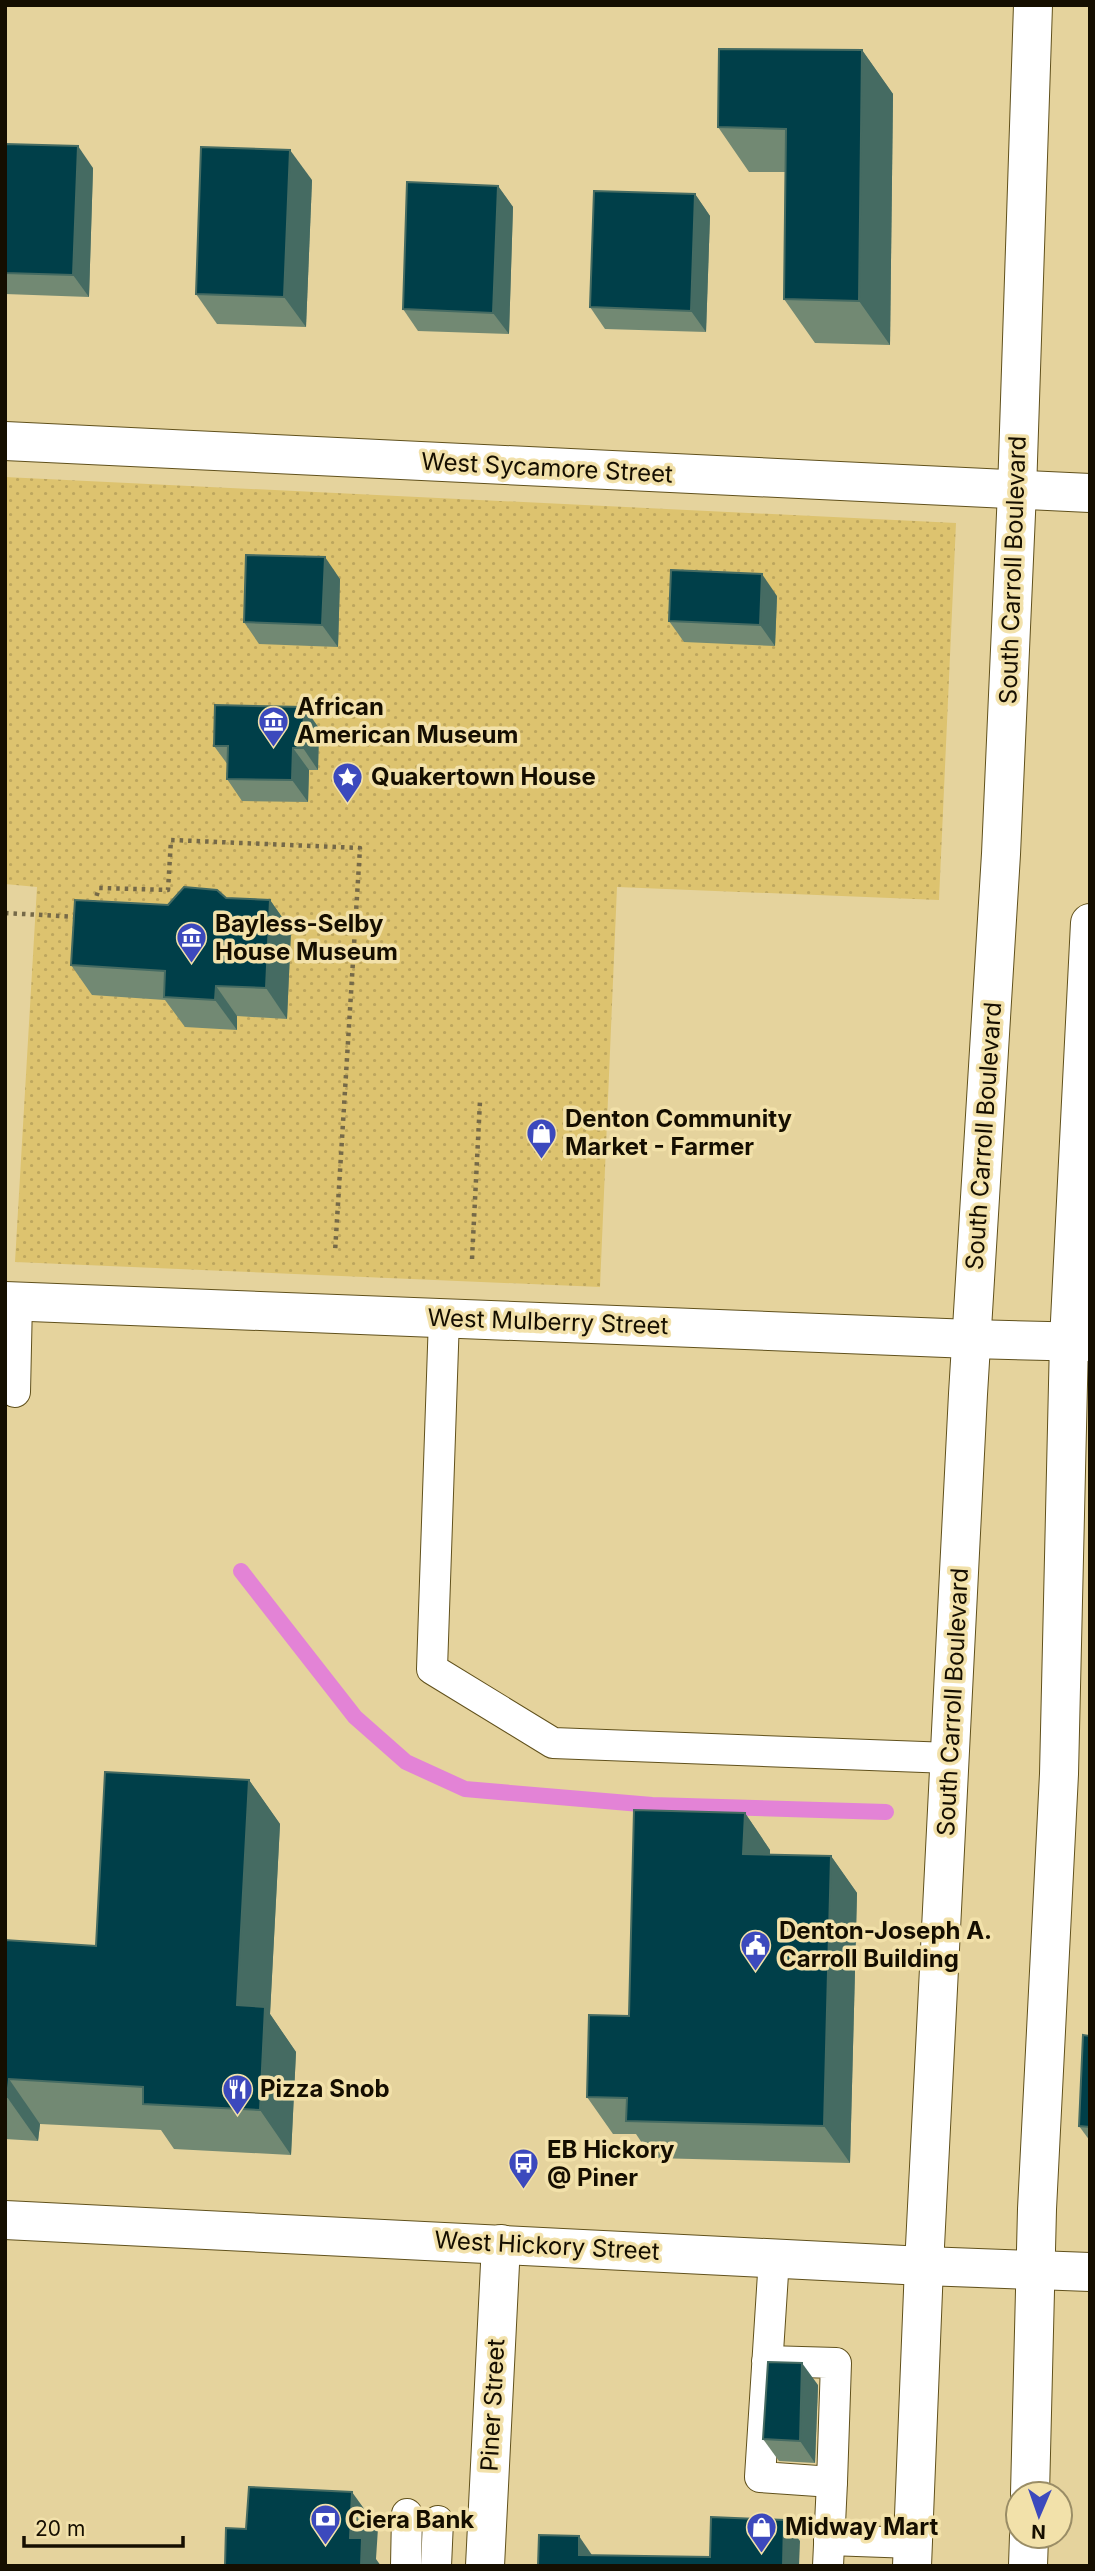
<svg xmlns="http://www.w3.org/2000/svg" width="1095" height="2571" font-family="Inter,sans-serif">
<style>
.park{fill:url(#park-dots)}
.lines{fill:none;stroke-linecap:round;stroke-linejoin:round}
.stream{stroke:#e383d6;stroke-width:16}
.lane-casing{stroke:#61511c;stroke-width:32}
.street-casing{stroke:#61511c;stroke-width:40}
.secondary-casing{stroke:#61511c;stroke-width:40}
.path{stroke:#756948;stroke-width:4.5;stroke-dasharray:3.5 5;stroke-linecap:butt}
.lane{stroke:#fff;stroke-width:30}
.street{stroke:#fff;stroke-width:38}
.secondary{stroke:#fff;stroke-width:38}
.wall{fill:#728973}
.shaded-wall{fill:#456b62}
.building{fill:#003f49;stroke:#456b62;stroke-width:2}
.labels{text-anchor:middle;stroke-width:7;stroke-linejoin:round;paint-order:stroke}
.street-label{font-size:24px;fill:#150e00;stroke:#f2e1aa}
.poi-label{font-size:24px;font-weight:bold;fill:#150e00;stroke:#f2e1aa;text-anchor:start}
</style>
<defs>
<pattern id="park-dots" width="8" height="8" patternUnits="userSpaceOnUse" patternTransform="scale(1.75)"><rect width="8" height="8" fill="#ddc36f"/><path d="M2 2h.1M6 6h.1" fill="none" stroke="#bda65e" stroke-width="1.8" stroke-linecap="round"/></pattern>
</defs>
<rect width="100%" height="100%" fill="#e5d39d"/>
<path class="park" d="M5 477 956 523 939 900 617 887 600 1287 15 1262 37 887 5 884Z"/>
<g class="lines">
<path class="stream" d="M241 1571 355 1717 406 1762 465 1789 652 1805 886 1812"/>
<defs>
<g id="lane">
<path d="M444 1318 432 1669 553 1743 950 1758"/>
<path d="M15 1392 17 1301"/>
<path d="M767 2361 836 2363 832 2482 760 2477 774 2258"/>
<path d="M829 2540 913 2543"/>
<path d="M406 2566 407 2514"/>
<path d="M436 2566 438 2521"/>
<path d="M828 2566 832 2482"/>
</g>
<g id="street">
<path d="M5 1301 971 1339 1090 1342"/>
<path d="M485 2566 501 2244"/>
</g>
<g id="secondary">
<path d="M5 441 1090 493"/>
<path d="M5 2220 924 2266 1090 2272"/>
<path d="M1030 2494 1037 2209 1059 1774 1069 1341 1090 923"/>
<path d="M912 2566 924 2266 968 1394 1001 854 1017 491 1033 5"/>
<path d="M1028 2566 1029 2536"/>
</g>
</defs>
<use href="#lane" class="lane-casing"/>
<use href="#street" class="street-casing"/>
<use href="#secondary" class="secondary-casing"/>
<g class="path">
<path d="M94 904 99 888 168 890 171 840 360 848 335 1252"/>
<path d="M5 913 78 917"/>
<path d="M472 1259 480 1101"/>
</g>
<use href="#lane" class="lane"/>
<use href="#street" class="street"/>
<use href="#secondary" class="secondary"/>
</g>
<g class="wall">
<path d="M862 50 893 94 890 345 815 343 784 299 785 172H749L718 127Z"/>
<path d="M5 144 93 168 89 297 5 294Z"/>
<path d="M312 180 306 327 217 324 196 294Z"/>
<path d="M498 186 513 207 509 334 418 331 403 309Z"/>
<path d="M695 194 710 216 706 332 605 329 590 307Z"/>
<path d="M340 579 338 647 259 644 244 622Z"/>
<path d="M777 596 775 646 684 642 669 621Z"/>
<path d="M319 728 318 770H309L308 802 242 801 227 779 228 765 214 746Z"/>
<path d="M226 898 270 900 291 930 287 1019 237 1016V1030L185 1027 165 1000 92 995 71 965 168 905Z"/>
<path d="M249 1780 280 1824 270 2014 296 2052 291 2155 174 2149 161 2130 40 2124 38 2141 5 2139V1940L96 1946Z"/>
<path d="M745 1813 770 1850V1855L831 1856 857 1893 850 2163 652 2158 636 2134H613L587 2097 629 2016Z"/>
<path d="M1090 2036V2141L1079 2126Z"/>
<path d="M818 2385 815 2463 779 2461 763 2439Z"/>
</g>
<g class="shaded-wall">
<path d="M862 50 893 94 890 345 859 301Z"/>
<path d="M78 146 93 168 89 297 73 275Z"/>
<path d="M290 150 312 180 306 327 284 297Z"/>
<path d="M498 186 513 207 509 334 493 313Z"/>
<path d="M695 194 710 216 706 332 691 311Z"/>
<path d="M325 557 340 579 338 647 322 625Z"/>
<path d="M762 574 777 596 775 646 760 625Z"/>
<path d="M304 707 319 728 318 770 303 748Z"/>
<path d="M293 748 309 770 308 802 292 780Z"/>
<path d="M270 900 291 930 287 1019 266 988Z"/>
<path d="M216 986 237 1016V1030L215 1000Z"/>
<path d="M249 1780 280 1824 270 2014 296 2052 291 2155 260 2110 237 2005Z"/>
<path d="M745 1813 770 1850 769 1891 743 1854Z"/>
<path d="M831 1856 857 1893 850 2163 824 2126Z"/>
<path d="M9 2079 40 2124 38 2141 7 2097Z"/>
<path d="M802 2363 818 2385 815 2463 800 2441Z"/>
<path d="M352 2492 378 2528 376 2559 381 2566H361L350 2538Z"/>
<path d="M784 2520 800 2541 799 2566H783Z"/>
<path d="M579 2536 594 2558 579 2555Z"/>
</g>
<g class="building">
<path d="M719 49 862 50 859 301 784 299 786 129 718 127Z"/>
<path d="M5 144 78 146 73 275 5 273Z"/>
<path d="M201 147 290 150 284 297 196 294Z"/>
<path d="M407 182 498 186 493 313 403 309Z"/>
<path d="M594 191 695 194 691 311 590 307Z"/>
<path d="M246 555 325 557 322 625 244 622Z"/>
<path d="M671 570 762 574 760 625 669 621Z"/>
<path d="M215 705 304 707 303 748H293L292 780 227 779 228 746H214Z"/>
<path d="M184 887 217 890 226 898 270 900 266 988 216 986 215 1000 164 997 165 971 71 965 75 900 168 905Z"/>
<path d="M105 1772 249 1780 237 2005 265 2007 260 2110 143 2104V2087L9 2079 7 2097H5V1940L96 1946Z"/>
<path d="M634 1810 745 1813 743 1854 831 1856 824 2126 626 2121 627 2098 587 2097 589 2015 629 2016Z"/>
<path d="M1083 2035 1090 2036V2127L1079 2126Z"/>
<path d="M768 2362 802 2363 800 2441 763 2439Z"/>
<path d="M249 2487 352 2492 350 2538H362L361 2566H225L226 2528 246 2529Z"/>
<path d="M711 2517 784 2520 783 2566H538L539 2535 579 2536V2555L710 2557Z"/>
</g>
<defs>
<symbol id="museum-pin" viewBox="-11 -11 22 30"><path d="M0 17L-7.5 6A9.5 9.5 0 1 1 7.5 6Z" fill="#3c49bd" stroke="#f2e1aa"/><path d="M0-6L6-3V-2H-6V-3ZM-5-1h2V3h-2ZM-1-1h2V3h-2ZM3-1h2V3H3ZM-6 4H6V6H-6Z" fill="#fff"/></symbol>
<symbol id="sight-pin" viewBox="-11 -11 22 30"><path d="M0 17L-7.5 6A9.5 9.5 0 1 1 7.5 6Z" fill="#3c49bd" stroke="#f2e1aa"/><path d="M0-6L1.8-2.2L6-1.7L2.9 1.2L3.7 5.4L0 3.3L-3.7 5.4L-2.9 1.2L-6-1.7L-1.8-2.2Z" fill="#fff"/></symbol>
<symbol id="shop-pin" viewBox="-11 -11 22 30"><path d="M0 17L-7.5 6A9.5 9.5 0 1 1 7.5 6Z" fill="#3c49bd" stroke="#f2e1aa"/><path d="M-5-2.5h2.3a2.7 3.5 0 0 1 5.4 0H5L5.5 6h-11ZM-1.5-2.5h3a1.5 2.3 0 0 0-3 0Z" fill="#fff"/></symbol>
<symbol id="civic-pin" viewBox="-11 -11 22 30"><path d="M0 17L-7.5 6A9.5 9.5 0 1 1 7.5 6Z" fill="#3c49bd" stroke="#f2e1aa"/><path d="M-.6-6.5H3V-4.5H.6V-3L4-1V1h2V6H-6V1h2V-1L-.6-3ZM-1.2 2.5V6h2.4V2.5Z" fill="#fff"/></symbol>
<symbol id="restaurant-pin" viewBox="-11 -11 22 30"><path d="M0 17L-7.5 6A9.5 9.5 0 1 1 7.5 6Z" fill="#3c49bd" stroke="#f2e1aa"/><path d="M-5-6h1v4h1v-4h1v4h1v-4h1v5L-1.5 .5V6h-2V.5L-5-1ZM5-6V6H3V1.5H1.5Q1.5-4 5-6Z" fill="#fff"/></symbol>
<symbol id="bus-pin" viewBox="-11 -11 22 30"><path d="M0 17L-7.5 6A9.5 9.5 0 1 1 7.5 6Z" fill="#3c49bd" stroke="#f2e1aa"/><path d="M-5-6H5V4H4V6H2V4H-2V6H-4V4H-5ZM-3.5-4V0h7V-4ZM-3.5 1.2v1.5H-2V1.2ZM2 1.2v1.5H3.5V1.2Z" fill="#fff"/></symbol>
<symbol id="bank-pin" viewBox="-11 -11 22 30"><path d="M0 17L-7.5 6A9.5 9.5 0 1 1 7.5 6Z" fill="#3c49bd" stroke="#f2e1aa"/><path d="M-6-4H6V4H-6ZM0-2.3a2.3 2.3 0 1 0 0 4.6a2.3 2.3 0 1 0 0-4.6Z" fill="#fff"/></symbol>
</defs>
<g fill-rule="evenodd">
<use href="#museum-pin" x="256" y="704" width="35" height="47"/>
<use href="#sight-pin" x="330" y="760" width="35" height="47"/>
<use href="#museum-pin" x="174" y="920" width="35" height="47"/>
<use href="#shop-pin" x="524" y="1116" width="35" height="47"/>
<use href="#civic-pin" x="738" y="1928" width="35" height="47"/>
<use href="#restaurant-pin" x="220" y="2072" width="35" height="47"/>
<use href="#bus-pin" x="506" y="2146" width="35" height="47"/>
<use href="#bank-pin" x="308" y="2502" width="35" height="47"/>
<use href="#shop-pin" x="744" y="2510" width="35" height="47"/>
</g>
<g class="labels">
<g class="street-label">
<text transform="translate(547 468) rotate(3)" y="8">West Sycamore Street</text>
<text transform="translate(1013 570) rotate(-88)" y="8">South Carroll Boulevard</text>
<text transform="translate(984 1136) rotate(-86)" y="8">South Carroll Boulevard</text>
<text transform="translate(548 1322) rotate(2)" y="8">West Mulberry Street</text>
<text transform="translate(953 1702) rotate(-87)" y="8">South Carroll Boulevard</text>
<text transform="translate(547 2246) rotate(3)" y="8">West Hickory Street</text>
<text transform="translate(493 2405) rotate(-87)" y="8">Piner Street</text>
</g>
<g class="poi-label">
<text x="297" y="715">African<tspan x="297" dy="28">American Museum</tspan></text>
<text x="371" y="785">Quakertown House</text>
<text x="215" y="932">Bayless-Selby<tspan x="215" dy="28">House Museum</tspan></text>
<text x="565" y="1127">Denton Community<tspan x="565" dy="28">Market - Farmer</tspan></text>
<text x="779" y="1939">Denton-Joseph A.<tspan x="779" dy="28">Carroll Building</tspan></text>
<text x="260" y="2097">Pizza Snob</text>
<text x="547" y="2158">EB Hickory<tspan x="547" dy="28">@ Piner</tspan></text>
<text x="348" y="2528">Ciera Bank</text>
<text x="785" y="2535">Midway Mart</text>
</g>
</g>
<rect width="1095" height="2571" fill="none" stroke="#150e00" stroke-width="14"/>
<g transform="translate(1039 2515) rotate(182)"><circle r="33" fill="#f2e1aa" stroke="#9a8d66" stroke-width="2"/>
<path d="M0-5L12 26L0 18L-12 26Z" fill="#3c49bd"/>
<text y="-10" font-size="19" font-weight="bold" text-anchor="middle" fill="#150e00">N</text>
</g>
<path d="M24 2536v10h159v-10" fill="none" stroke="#150e00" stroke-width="3.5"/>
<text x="35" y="2536" font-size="21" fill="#150e00" stroke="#f2e1aa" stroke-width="5" paint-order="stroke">20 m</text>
</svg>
